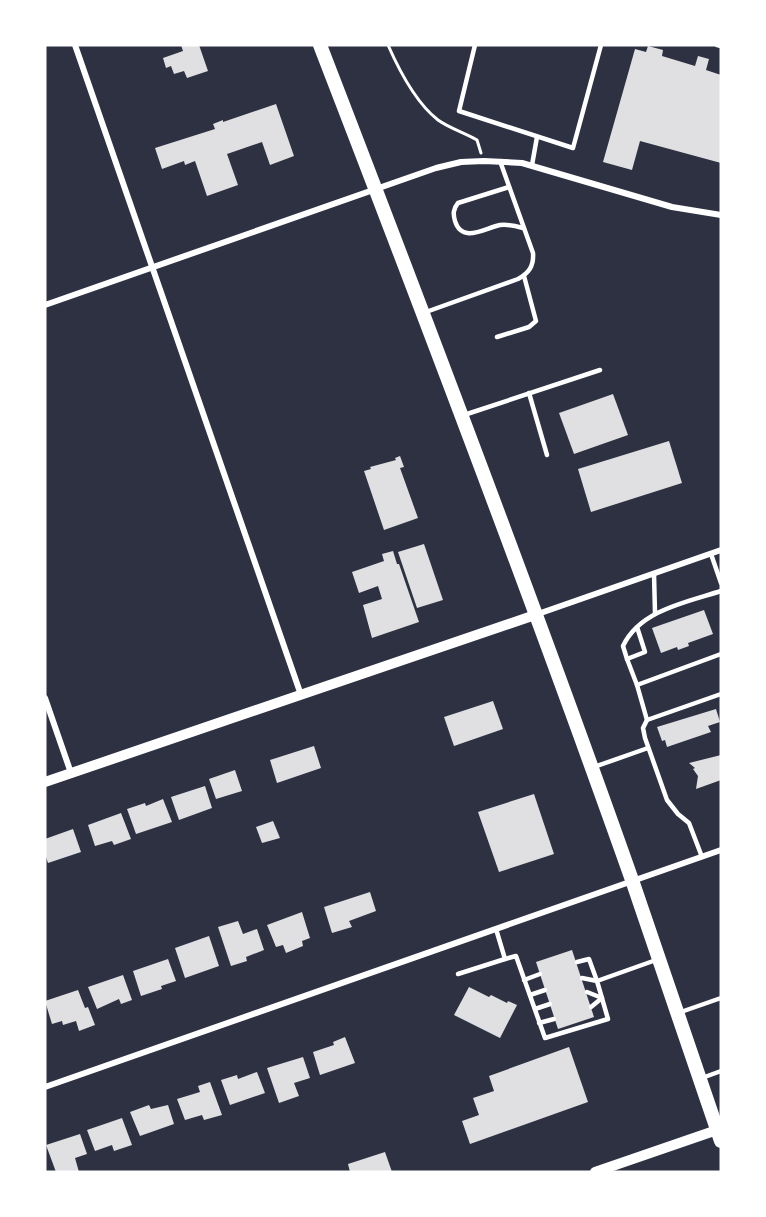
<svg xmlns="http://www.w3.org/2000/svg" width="766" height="1217" font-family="'Titillium Web',sans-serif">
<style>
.building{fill:#e0e0e3}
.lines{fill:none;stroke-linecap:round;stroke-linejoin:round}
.path{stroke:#fff;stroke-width:3}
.service{stroke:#fff;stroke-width:4.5}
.minor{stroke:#fff;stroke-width:6}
.tertiary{stroke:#fff;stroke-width:10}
.primary{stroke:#fff;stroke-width:14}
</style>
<rect width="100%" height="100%" fill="#2d3142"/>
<g class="building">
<path d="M181 45H199L208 71 187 78 184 71 174 74 171 66 166 68 163 58 183 51Z"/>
<path d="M648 46 663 50 662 56 695 66 698 56 709 59 706 70 721 75V163L640 141 632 170 603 162 635 49 646 52Z"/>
<path d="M276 104 294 156 270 165 262 142 227 154 238 185 207 196 195 161 185 165 184 161 162 169 155 148 215 129 213 124 223 120V122Z"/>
<path d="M613 394 628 435 574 454 559 413Z"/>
<path d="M669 441 682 483 591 512 578 469Z"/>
<path d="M400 456 404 467 400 468 418 518 384 530 364 471 371 469 370 467 396 460 395 458Z"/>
<path d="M424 544 443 600 417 608 398 552Z"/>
<path d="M393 551 397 564H399L419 622 372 638 363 605 382 599 378 586 359 593 352 572 384 561 382 554Z"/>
<path d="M704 610 713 634 688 643 689 646 678 650 677 647 661 653 652 628Z"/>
<path d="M493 701 503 729 454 746 444 717Z"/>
<path d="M716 709 720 722 708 726 711 732 667 747 665 740 662 741 657 727Z"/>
<path d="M314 746 321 768 277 783 270 760Z"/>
<path d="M721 755V780L696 789 698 776 693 769 695 768 689 763Z"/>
<path d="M235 770 242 791 216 799 209 779Z"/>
<path d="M205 786 212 808 179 820 171 797Z"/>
<path d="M534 794 554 854 499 872 478 812Z"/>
<path d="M163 799 172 822 136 834 127 809 145 803 146 806Z"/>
<path d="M121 813 131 839 114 845 112 841 95 846 88 825Z"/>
<path d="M273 821 280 838 262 843 256 827Z"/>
<path d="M73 829 81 852 48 863 45 854V839Z"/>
<path d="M370 892 376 911 349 921 352 927 332 933 324 907Z"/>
<path d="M302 912 310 938 302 941 303 946 286 953 283 945 276 947 267 925Z"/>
<path d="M238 921 243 934 257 929 264 950 246 957 247 961 231 966 218 927Z"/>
<path d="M209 936 219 966 185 978 175 948Z"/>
<path d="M572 950 594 1017 558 1029 536 962Z"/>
<path d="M168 959 176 981 161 986 162 989 141 996 133 971Z"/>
<path d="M123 975 132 1000 121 1004 119 999 97 1009 88 987Z"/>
<path d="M469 987 489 997 491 995 507 1003 508 1001 517 1005 500 1038 454 1015Z"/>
<path d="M78 990 85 1008 88 1007 95 1025 79 1031 76 1021 63 1025 62 1021 52 1024 45 1001Z"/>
<path d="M345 1037 355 1063 320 1075 313 1052 334 1045 333 1042Z"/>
<path d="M569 1047 588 1102 470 1144 462 1121 479 1115 473 1098 494 1091 489 1076Z"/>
<path d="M303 1057 310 1078 294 1083 299 1096 279 1103 267 1068Z"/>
<path d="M257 1072 265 1093 230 1105 221 1080 237 1075 238 1079Z"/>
<path d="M210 1082 222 1115 204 1120 202 1115 185 1120 177 1099 200 1092 198 1086Z"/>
<path d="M149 1105 151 1109 168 1105 174 1124 140 1136 130 1112Z"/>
<path d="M122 1118 132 1145 114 1151 112 1145 95 1151 87 1130Z"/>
<path d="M80 1134 87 1154 75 1158 79 1172H56L46 1145Z"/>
<path d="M385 1152 392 1172H350L348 1164Z"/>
</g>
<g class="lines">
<path class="path" d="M388 45C399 70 416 103 438 120 449 128 465 133 477 140L481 153"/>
<g class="service">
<path d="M475 45 459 111 573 148 601 45"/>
<path d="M717 45 721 46"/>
<path d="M532 165 537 137"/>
<path d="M509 187 458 203C453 209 453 214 455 221 462 244 485 228 500 225 507 224 516 226 523 228"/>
<path d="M426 312 518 279C529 273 534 266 533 253L500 161"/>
<path d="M497 337 529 327 536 321 524 276"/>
<path d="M529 393 547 455"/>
<path d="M464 415 600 370"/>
<path d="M711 554 721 583"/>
<path d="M654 574 655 613"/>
<path d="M637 627 645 652 627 659 623 646C640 610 687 602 721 591"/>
<path d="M627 659 637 685 721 654"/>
<path d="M637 685 647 720 721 694"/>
<path d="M647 720 643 728 645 738 667 800 678 814 689 823 702 857"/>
<path d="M594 767 648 748"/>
<path d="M505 959 516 956 545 1038 608 1019 597 981 656 960"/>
<path d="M577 962 589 959 597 981"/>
<path d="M458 974 505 959 496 929"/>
<path d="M582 978 597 981"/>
<path d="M524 980 540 974"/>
<path d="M587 992 602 998"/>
<path d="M530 995 545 990"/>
<path d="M591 1007 602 998"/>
<path d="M535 1009 550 1004"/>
<path d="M678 1013 721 998"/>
<path d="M539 1023 554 1019"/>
<path d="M702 1078 721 1071"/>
</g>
<g class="minor">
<path d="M75 45 301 695"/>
<path d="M45 305 436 168 461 162 484 161 522 163 672 207 721 215"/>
<path d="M535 615 721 550"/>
<path d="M45 698 71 773"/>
<path d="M45 1087 721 850"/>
</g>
<g class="tertiary">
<path d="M45 782 535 615"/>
<path d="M595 1172 717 1130"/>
</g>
<path class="primary" d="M320 45C427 322 533 600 632 880 662 967 691 1054 721 1141"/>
</g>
<rect width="766" height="1217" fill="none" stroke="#ffffff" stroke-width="93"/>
</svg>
